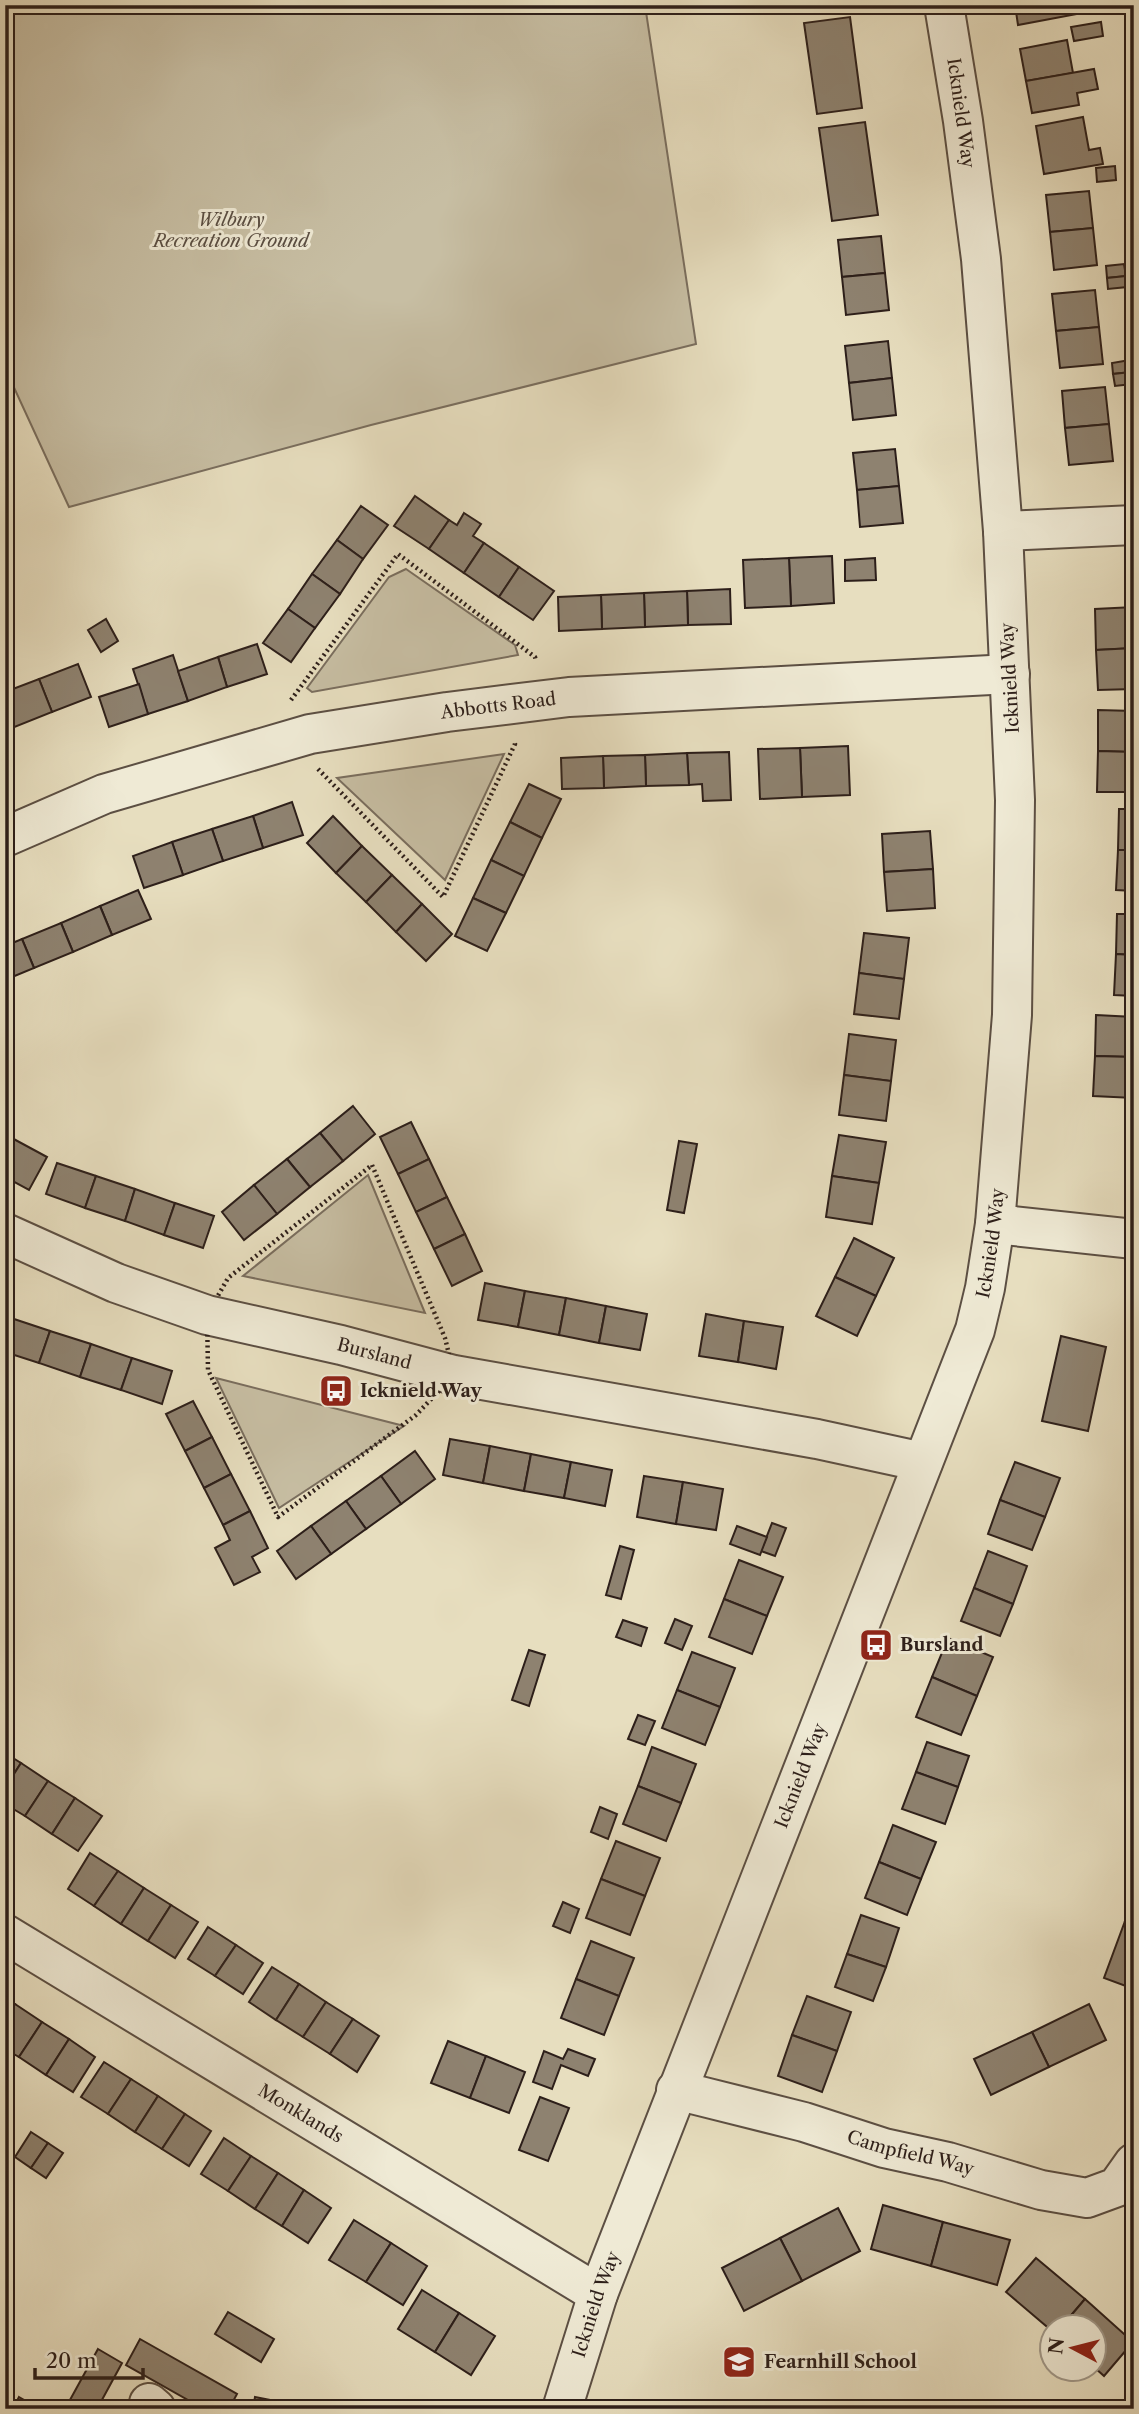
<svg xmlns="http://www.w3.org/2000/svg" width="1139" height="2414" font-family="'Libre Caslon Text',serif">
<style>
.green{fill:#c7bea3;stroke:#7a6e5e;stroke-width:2}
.building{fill:#8e8270;stroke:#2d1f1a;stroke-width:2}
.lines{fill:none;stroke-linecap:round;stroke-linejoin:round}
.minor-casing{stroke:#5c4f43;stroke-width:42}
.path{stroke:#2d1f1a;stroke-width:4.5;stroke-dasharray:2 3.5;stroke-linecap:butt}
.minor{stroke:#efead5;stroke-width:38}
.labels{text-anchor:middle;stroke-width:6;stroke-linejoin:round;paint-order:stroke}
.street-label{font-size:18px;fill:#2d1f1a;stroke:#efead5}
.park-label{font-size:18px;font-style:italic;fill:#5b4f43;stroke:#efead5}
.poi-label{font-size:18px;font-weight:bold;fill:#2d1f1a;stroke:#efead5;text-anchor:start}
</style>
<rect width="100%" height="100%" fill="#e7debf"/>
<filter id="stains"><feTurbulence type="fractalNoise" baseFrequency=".00286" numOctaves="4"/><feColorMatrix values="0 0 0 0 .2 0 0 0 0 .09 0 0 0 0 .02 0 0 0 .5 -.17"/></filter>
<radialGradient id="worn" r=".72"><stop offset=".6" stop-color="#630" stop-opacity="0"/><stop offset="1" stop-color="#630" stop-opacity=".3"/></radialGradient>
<g class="green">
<path d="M5 5H645L696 344 371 425 69 507 5 368Z"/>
<path d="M406 569 515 645 518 655 312 692 307 688 389 577Z"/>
<path d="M504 754 445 880 337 778Z"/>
<path d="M368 1175 425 1313 243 1276Z"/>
<path d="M216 1378 404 1426 279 1508Z"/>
</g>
<g class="building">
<path d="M1015 5H1076L1077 14 1018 25Z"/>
<path d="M850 17 862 108 817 114 804 23Z"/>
<path d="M1101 22 1103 36 1074 41 1071 27Z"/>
<path d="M1067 40 1073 73 1026 81 1020 49Z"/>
<path d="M1094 69 1098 89 1077 93 1079 105 1032 113 1026 81Z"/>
<path d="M1083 117 1089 150 1100 148 1103 164 1044 174 1036 126Z"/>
<path d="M865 122 878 215 832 221 819 128Z"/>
<path d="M1115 166 1116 180 1097 182 1096 168Z"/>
<path d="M1089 191 1093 228 1050 232 1046 195Z"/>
<path d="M1093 228 1097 265 1054 270 1050 232Z"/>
<path d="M881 236 885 273 842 277 838 240Z"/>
<path d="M1124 264 1126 276 1107 278 1106 266Z"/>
<path d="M885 273 889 310 846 315 842 277Z"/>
<path d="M1126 276 1127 287 1108 289 1107 278Z"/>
<path d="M1095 290 1099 327 1056 331 1052 294Z"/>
<path d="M1099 327 1103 364 1060 368 1056 331Z"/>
<path d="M888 341 892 378 849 383 845 346Z"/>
<path d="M1130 360 1131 372 1113 374 1112 363Z"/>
<path d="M1131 372 1132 384 1115 386 1113 374Z"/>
<path d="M892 378 896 415 853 420 849 383Z"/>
<path d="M1105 387 1109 424 1065 428 1062 391Z"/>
<path d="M1109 424 1113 461 1069 465 1065 428Z"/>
<path d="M895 449 899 486 857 490 853 453Z"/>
<path d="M899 486 903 523 860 527 857 490Z"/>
<path d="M415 496 449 520 429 549 394 526Z"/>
<path d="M361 506 388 525 363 559 337 540Z"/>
<path d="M464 513 481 524 473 536 484 543 464 573 429 549 449 520 457 525Z"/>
<path d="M337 540 363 559 340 594 312 574Z"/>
<path d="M484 543 519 567 499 597 464 573Z"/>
<path d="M832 556 834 603 791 606 789 558Z"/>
<path d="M789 558 791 606 745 608 743 560Z"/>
<path d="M875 558 876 580 845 581V560Z"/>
<path d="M519 567 554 591 533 620 499 597Z"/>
<path d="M312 574 340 594 315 628 288 609Z"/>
<path d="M1131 575H1134V601H1130Z"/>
<path d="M730 589 731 624 688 625 687 591Z"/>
<path d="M687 591 688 625 645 627 644 593Z"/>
<path d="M644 593 645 627 602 629 601 595Z"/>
<path d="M601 595 602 629 559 631 558 597Z"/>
<path d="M1134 607V648L1096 650 1095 609Z"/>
<path d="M288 609 315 628 291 662 263 643Z"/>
<path d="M106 619 118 641 101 652 88 630Z"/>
<path d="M257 644 267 674 227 687 218 657Z"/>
<path d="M1134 648V689L1098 690 1096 650Z"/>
<path d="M173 655 188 701 148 714 133 669Z"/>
<path d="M218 657 227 687 188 701 178 671Z"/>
<path d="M78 664 91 697 52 712 39 679Z"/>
<path d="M39 679 52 712 12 728 5 708V692Z"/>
<path d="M139 684 148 714 109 727 99 697Z"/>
<path d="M5 708 12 728 5 730Z"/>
<path d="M1098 710 1134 711V752L1098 751Z"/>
<path d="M848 746 850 795 802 797 800 748Z"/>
<path d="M800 748 802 797 760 799 758 749Z"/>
<path d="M1098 751 1134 752V792H1097Z"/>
<path d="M729 752 731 800 703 801 702 784 689 785 687 753Z"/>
<path d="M687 753 689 785 646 786 645 755Z"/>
<path d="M645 755 646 786 604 788 603 756Z"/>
<path d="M603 756 604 788 562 789 561 758Z"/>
<path d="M529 784 561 799 542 838 510 822Z"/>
<path d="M292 802 303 835 263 848 253 816Z"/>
<path d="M1119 809H1134V850H1118Z"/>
<path d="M253 816 263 848 223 861 212 829Z"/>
<path d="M333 816 362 846 336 873 307 843Z"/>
<path d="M510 822 542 838 524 876 491 860Z"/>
<path d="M212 829 223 861 183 875 172 842Z"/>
<path d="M930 831 933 869 884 872 882 834Z"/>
<path d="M172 842 183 875 144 888 133 856Z"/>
<path d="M362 846 392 875 366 902 336 873Z"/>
<path d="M1118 850H1134V891L1116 890Z"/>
<path d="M491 860 524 876 506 913 473 898Z"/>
<path d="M933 869 935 908 887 911 884 872Z"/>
<path d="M392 875 422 904 396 932 366 902Z"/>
<path d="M138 890 151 919 112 935 100 906Z"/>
<path d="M473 898 506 913 487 951 455 936Z"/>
<path d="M422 904 452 934 426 961 396 932Z"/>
<path d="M100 906 112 935 73 952 61 923Z"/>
<path d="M1117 914H1134V955L1116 954Z"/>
<path d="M61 923 73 952 34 968 22 939Z"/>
<path d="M864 933 909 938 904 979 859 973Z"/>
<path d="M22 939 34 968 5 980V946Z"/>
<path d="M1116 954 1134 955V996L1114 995Z"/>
<path d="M859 973 904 979 899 1019 854 1014Z"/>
<path d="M1096 1015 1134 1017V1057L1095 1056Z"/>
<path d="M849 1034 896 1040 891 1081 844 1075Z"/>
<path d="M1095 1056 1134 1057V1098L1093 1096Z"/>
<path d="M844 1075 891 1081 886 1121 839 1115Z"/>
<path d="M353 1106 375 1134 343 1161 320 1133Z"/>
<path d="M411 1122 429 1159 398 1174 380 1137Z"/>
<path d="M320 1133 343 1161 310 1187 287 1159Z"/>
<path d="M839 1135 886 1142 879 1183 832 1176Z"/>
<path d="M10 1137 47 1157 29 1190 5 1177V1145Z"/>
<path d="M679 1141 697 1144 684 1213 667 1210Z"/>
<path d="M287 1159 310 1187 277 1214 254 1185Z"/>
<path d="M429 1159 447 1197 416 1212 398 1174Z"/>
<path d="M57 1163 96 1176 85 1208 46 1194Z"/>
<path d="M96 1176 135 1189 125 1221 85 1208Z"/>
<path d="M832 1176 879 1183 872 1224 826 1217Z"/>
<path d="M254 1185 277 1214 244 1240 222 1212Z"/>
<path d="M135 1189 175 1203 164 1235 125 1221Z"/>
<path d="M447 1197 465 1234 434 1249 416 1212Z"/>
<path d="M175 1203 214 1216 203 1248 164 1235Z"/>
<path d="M465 1234 482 1271 452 1286 434 1249Z"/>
<path d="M854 1238 894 1258 876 1296 835 1277Z"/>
<path d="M835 1277 876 1296 857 1336 816 1316Z"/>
<path d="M485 1283 525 1291 518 1327 478 1320Z"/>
<path d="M525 1291 566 1298 559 1335 518 1327Z"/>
<path d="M566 1298 606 1306 599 1343 559 1335Z"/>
<path d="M606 1306 647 1314 640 1350 599 1343Z"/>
<path d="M706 1314 744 1321 738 1362 699 1356Z"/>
<path d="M8 1317 50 1331 39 1363 5 1352V1327Z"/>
<path d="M744 1321 783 1327 776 1369 738 1362Z"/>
<path d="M50 1331 91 1344 80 1377 39 1363Z"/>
<path d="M1061 1336 1106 1347 1088 1431 1042 1421Z"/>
<path d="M91 1344 132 1358 121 1390 80 1377Z"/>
<path d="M132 1358 172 1371 162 1404 121 1390Z"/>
<path d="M193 1401 212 1437 185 1451 166 1414Z"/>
<path d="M212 1437 231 1474 204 1488 185 1451Z"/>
<path d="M450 1439 490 1446 483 1483 443 1475Z"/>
<path d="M490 1446 531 1454 524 1491 483 1483Z"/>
<path d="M415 1451 435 1479 401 1504 381 1476Z"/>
<path d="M531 1454 571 1462 564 1498 524 1491Z"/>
<path d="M571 1462 612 1470 605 1506 564 1498Z"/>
<path d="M1015 1462 1060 1478 1045 1517 1000 1500Z"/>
<path d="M231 1474 250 1511 223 1525 204 1488Z"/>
<path d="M381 1476 401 1504 366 1529 346 1501Z"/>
<path d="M644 1476 683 1482 676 1524 637 1517Z"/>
<path d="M683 1482 723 1489 716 1530 676 1524Z"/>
<path d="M1000 1500 1045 1517 1032 1550 988 1534Z"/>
<path d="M346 1501 366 1529 331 1554 311 1526Z"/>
<path d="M250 1511 268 1548 252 1557 260 1572 234 1585 215 1548 230 1540 223 1525Z"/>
<path d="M772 1523 786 1528 775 1556 761 1551Z"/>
<path d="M311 1526 331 1554 296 1579 277 1551Z"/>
<path d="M737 1526 767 1537 760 1555 730 1544Z"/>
<path d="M620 1546 634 1550 621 1599 606 1595Z"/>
<path d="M988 1551 1027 1566 1013 1604 974 1588Z"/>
<path d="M739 1560 783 1577 767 1616 724 1599Z"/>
<path d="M974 1588 1013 1604 1000 1636 961 1621Z"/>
<path d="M724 1599 767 1616 752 1654 709 1637Z"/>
<path d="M675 1619 692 1626 682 1650 665 1643Z"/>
<path d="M623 1620 647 1628 641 1646 616 1637Z"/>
<path d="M948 1638 993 1657 977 1696 932 1677Z"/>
<path d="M529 1650 545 1655 529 1706 512 1700Z"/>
<path d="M692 1652 735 1668 720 1707 677 1690Z"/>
<path d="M932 1677 977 1696 961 1735 916 1717Z"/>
<path d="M677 1690 720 1707 705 1745 662 1728Z"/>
<path d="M638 1715 655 1721 645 1745 628 1739Z"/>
<path d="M927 1742 969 1756 958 1787 916 1772Z"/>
<path d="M652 1747 696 1764 681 1803 638 1786Z"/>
<path d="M5 1753 21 1763 5 1788Z"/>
<path d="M21 1763 48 1781 25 1816 5 1804V1788Z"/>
<path d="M916 1772 958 1787 945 1824 902 1809Z"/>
<path d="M48 1781 75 1798 52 1834 25 1816Z"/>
<path d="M638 1786 681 1803 666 1841 623 1824Z"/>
<path d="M75 1798 102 1816 78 1851 52 1834Z"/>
<path d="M600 1807 617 1814 608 1839 591 1832Z"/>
<path d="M893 1825 936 1842 921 1879 879 1862Z"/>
<path d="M616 1841 660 1858 645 1896 601 1879Z"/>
<path d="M90 1853 118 1871 94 1906 68 1889Z"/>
<path d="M879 1862 921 1879 907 1915 865 1898Z"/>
<path d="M118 1871 144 1888 121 1924 94 1906Z"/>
<path d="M601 1879 645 1896 630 1935 586 1918Z"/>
<path d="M144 1888 171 1905 148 1941 121 1924Z"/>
<path d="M1134 1898V1925L1125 1921Z"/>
<path d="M563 1902 579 1909 570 1933 553 1926Z"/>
<path d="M171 1905 198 1922 175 1958 148 1941Z"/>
<path d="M861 1915 899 1928 886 1967 847 1954Z"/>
<path d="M1125 1921 1134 1925V1989L1104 1978Z"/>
<path d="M208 1927 236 1945 215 1976 188 1959Z"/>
<path d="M591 1941 634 1958 619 1996 576 1979Z"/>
<path d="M236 1945 263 1963 243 1994 215 1976Z"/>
<path d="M847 1954 886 1967 873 2001 835 1987Z"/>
<path d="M272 1967 299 1984 276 2020 249 2002Z"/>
<path d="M576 1979 619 1996 604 2035 561 2018Z"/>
<path d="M299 1984 326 2002 303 2037 276 2020Z"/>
<path d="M807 1996 851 2012 837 2051 792 2035Z"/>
<path d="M5 1998 15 2004 5 2020Z"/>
<path d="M326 2002 353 2019 330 2054 303 2037Z"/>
<path d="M15 2004 42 2022 19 2057 5 2049V2020Z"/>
<path d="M1089 2004 1106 2040 1049 2067 1032 2032Z"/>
<path d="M353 2019 379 2036 357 2072 330 2054Z"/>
<path d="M42 2022 69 2039 46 2075 19 2057Z"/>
<path d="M1032 2032 1049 2067 991 2095 974 2059Z"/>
<path d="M792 2035 837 2051 822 2092 778 2076Z"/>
<path d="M69 2039 95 2057 73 2092 46 2075Z"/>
<path d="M448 2041 486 2056 470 2098 431 2083Z"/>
<path d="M568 2049 595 2059 588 2076 561 2065 552 2089 533 2082 544 2051 563 2059Z"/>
<path d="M486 2056 525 2072 509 2113 470 2098Z"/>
<path d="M104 2062 131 2079 108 2114 81 2097Z"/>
<path d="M131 2079 158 2096 135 2132 108 2114Z"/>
<path d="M158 2096 185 2114 162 2149 135 2132Z"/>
<path d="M540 2097 569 2108 548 2161 519 2150Z"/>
<path d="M185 2114 211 2131 189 2166 162 2149Z"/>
<path d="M31 2132 48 2143 31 2168 15 2157Z"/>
<path d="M224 2138 251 2156 228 2191 201 2174Z"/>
<path d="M48 2143 63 2153 46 2178 31 2168Z"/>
<path d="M251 2156 278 2173 255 2209 228 2191Z"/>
<path d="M278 2173 304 2190 282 2226 255 2209Z"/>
<path d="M304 2190 331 2208 308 2243 282 2226Z"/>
<path d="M883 2205 943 2222 931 2266 871 2249Z"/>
<path d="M838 2208 860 2251 802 2281 780 2238Z"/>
<path d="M354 2220 391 2243 366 2282 329 2260Z"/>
<path d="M943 2222 1010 2240 997 2285 931 2266Z"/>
<path d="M780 2238 802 2281 744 2311 722 2268Z"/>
<path d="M391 2243 427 2266 403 2305 366 2282Z"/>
<path d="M1036 2258 1085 2299 1062 2326H1052V2331L1006 2292Z"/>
<path d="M422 2290 459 2313 435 2352 398 2329Z"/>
<path d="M1085 2299 1133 2342 1104 2376 1094 2367V2326H1062Z"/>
<path d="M228 2312 274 2339 261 2362 215 2334Z"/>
<path d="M459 2313 495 2336 471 2375 435 2352Z"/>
<path d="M140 2339 237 2394 229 2409H204L126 2365Z"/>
<path d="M98 2349 122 2363 97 2409H65Z"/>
<path d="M19 2397 40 2409H13Z"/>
<path d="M255 2397 296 2405 295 2409H253Z"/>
</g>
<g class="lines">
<defs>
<g id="minor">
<path d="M1003 531 1134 525"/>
<path id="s1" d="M5 837 104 794 310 734 447 712 569 697 1010 674"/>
<path d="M995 1224 1134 1239"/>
<path id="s2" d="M5 1233 116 1283 207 1315 341 1345 454 1375 817 1439 923 1462"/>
<path id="s3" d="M5 1934 598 2294"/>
<path id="s4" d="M676 2090 804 2122 884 2148 948 2162 1041 2190 1087 2198 1117 2187 1134 2163"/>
<path d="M149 2403 156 2409"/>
<path id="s5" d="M562 2409 598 2294 975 1330 985 1288 995 1224 1012 1015 1015 800 1003 531 981 259 963 121 944 5"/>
</g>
</defs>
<use href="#minor" class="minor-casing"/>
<g class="path">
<path d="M291 700 398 554 535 657 536 662"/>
<path d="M318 769 443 897 515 744 514 741"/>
<path d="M372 1165 445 1338 454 1375 416 1415 278 1517 208 1370 207 1315 228 1278Z"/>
</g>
<use href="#minor" class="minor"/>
</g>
<defs>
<symbol id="bus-square" viewBox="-11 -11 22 22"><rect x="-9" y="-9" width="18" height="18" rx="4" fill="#8f2418" stroke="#efead5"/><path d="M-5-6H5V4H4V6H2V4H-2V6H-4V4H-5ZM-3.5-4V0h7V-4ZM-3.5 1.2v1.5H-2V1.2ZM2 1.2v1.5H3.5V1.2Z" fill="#fff"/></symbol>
<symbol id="school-square" viewBox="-11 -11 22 22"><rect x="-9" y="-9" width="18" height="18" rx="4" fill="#8f2418" stroke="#efead5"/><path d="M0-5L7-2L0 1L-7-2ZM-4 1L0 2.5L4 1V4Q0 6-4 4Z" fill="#fff"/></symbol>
</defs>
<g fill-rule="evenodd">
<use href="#bus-square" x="317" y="1372" width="38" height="38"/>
<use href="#bus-square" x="857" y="1626" width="38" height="38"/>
<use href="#school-square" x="720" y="2343" width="38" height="38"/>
</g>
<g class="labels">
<g class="street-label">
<text transform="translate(961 113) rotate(82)" y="6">Icknield Way</text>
<text transform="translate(1010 678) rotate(-93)" y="6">Icknield Way</text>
<text dy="6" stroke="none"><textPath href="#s1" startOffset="513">Abbotts Road</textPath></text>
<text dy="6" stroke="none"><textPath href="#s5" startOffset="1244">Icknield Way</textPath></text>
<text dy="6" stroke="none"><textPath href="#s2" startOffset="390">Bursland</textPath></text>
<text dy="6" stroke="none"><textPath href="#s5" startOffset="677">Icknield Way</textPath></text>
<text dy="6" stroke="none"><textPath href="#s3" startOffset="346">Monklands</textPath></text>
<text dy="6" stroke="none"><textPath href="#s4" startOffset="243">Campfield Way</textPath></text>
<text dy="6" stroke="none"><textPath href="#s5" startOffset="110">Icknield Way</textPath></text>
</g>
<g class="park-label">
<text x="231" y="226">Wilbury<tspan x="231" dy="21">Recreation Ground</tspan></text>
</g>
<g class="poi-label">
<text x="360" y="1397">Icknield Way</text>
<text x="900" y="1651">Bursland</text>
<text x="764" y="2368">Fearnhill School</text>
</g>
</g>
<rect width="1139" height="2414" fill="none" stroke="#e7debf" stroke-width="28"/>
<rect x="7" y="7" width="1125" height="2400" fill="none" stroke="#2d1f1a" stroke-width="3.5"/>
<rect x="14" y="14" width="1111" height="2386" fill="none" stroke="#2d1f1a" stroke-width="2"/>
<g transform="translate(1073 2348) rotate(277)"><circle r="33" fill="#efead5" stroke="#a1998a" stroke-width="2"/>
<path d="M0-5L12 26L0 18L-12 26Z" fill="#8f2418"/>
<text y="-10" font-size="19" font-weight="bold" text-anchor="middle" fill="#2d1f1a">N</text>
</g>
<path d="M35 2368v10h108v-10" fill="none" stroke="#2d1f1a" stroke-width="3.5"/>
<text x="46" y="2368" font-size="21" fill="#2d1f1a" stroke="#efead5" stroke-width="5" paint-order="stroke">20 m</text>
<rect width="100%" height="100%" filter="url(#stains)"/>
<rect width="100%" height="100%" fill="url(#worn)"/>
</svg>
